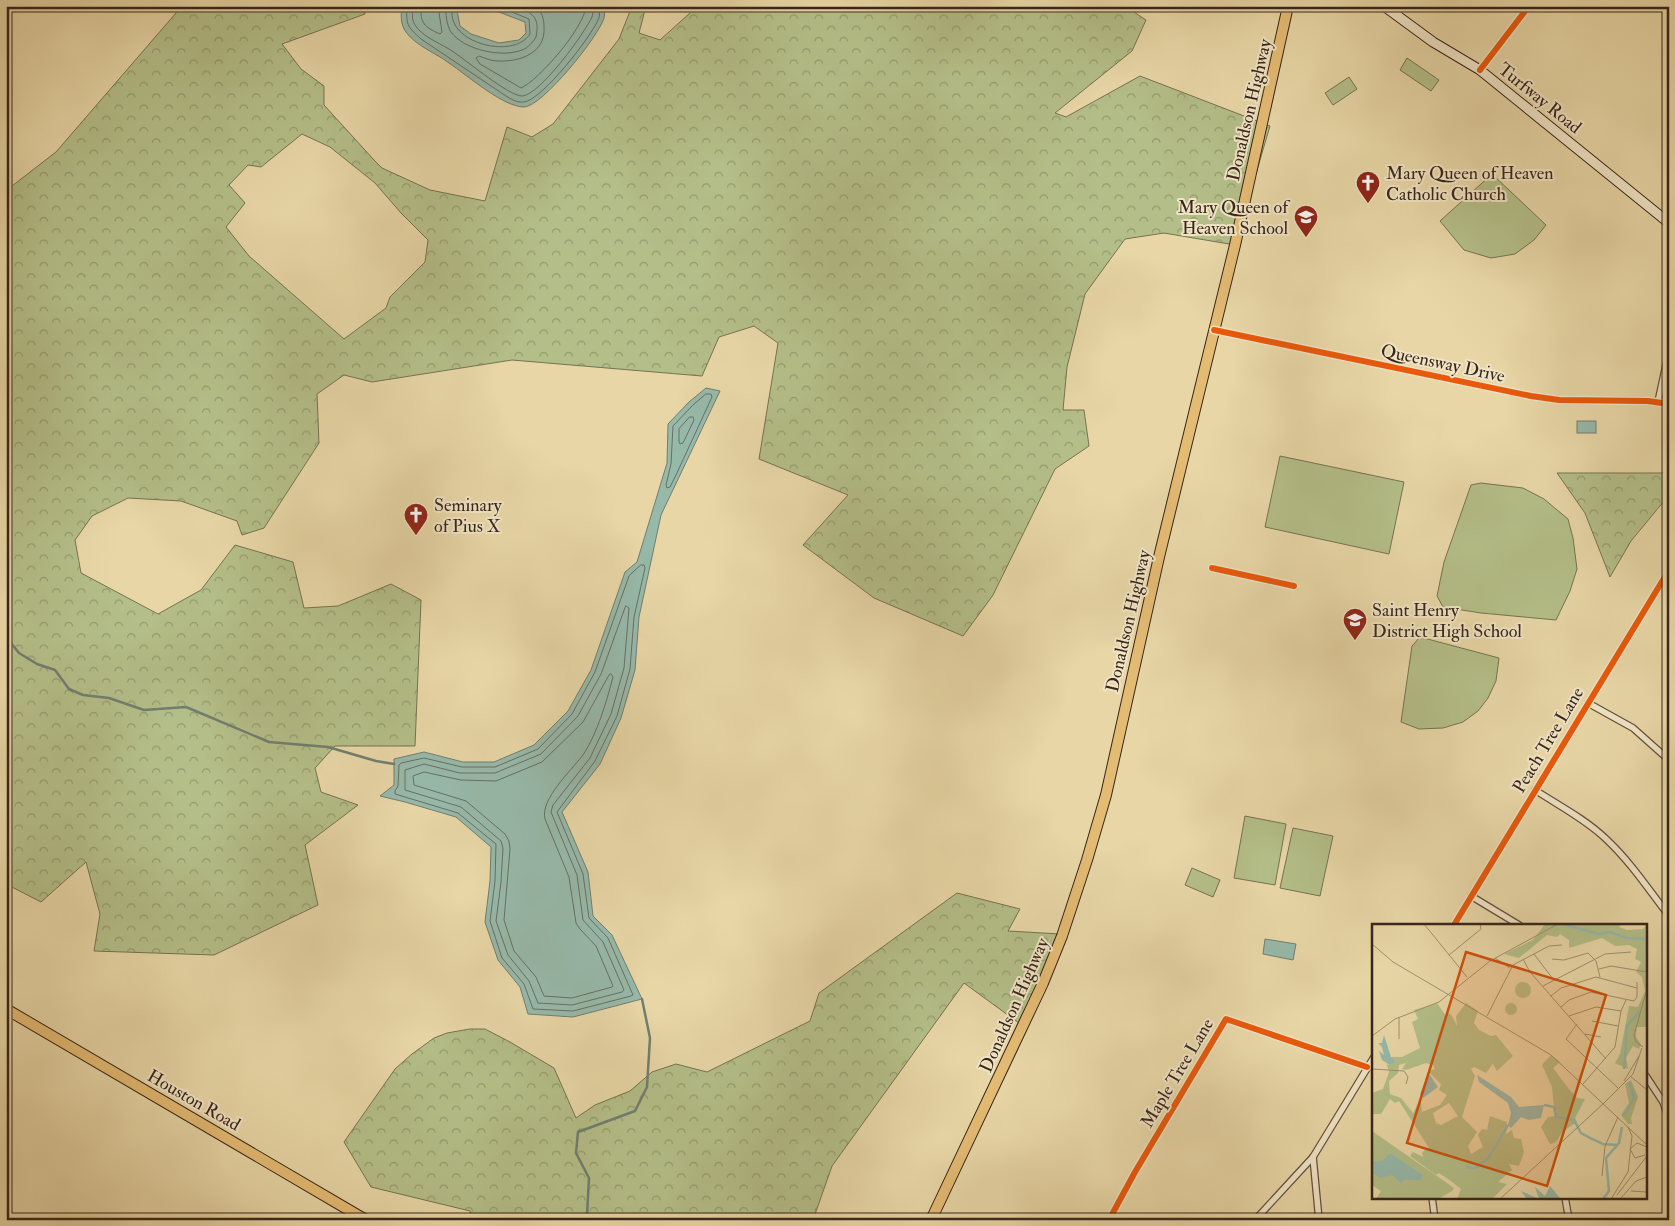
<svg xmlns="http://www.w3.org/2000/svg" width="1675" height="1226" font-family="'IM FELL Double Pica',serif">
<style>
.forest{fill:url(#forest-crowns);stroke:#767252;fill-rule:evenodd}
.park{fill:#b4be88;stroke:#767252}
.water{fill:#97b9aa;stroke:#717e71}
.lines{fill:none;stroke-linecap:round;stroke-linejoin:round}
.shore{stroke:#687062;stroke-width:1}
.stream{stroke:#717e71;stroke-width:2.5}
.minor-casing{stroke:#64523e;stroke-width:8}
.secondary-casing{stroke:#38261b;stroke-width:11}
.primary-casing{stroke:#38261b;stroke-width:12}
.minor{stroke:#f0e4c5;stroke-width:5.5}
.secondary{stroke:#f0e4c5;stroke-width:9}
.primary{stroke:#e4bb73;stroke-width:10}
.cycleway-casing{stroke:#f0e4c5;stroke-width:9}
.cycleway{stroke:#e8590c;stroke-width:6}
.labels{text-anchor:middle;stroke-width:4;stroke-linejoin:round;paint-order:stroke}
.street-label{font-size:18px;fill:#38261b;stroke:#f0e4c5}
.poi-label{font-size:18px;fill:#38261b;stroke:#f0e4c5;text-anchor:start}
.inset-river{fill:none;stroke:#97b9aa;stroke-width:2.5}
.inset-road{fill:none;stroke:#a2906e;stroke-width:1}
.view{fill:#ce510e;fill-opacity:0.15;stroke:#ce510e;stroke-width:2.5}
.inset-edge{fill:none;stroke:#38261b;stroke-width:2.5}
</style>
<defs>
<pattern id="forest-crowns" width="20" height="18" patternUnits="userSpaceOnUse" patternTransform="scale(1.25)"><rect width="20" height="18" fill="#b4be88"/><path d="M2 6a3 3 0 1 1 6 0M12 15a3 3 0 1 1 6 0" fill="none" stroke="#939a6e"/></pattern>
</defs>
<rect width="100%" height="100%" fill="#e8d6a6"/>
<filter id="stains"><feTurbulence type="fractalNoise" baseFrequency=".004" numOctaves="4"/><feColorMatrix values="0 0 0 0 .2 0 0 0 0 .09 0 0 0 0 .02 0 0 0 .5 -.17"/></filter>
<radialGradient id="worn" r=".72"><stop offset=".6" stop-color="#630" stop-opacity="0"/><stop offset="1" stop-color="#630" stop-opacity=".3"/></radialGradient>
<g class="forest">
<path d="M182 6H363L365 14 282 44 301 69 324 86V105L374 160 382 168 430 190 485 201 507 127 532 137 553 124 619 39 632 6H646L639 33 660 40 690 13 691 6H1125L1146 20 1132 51 1055 113 1066 117 1140 76 1270 126 1235 245 1164 233 1125 239 1085 294 1067 367 1063 410H1084L1089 446 1055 469 993 595 963 636 874 598 803 545 848 495 759 459 778 343 754 326 719 337 702 376 512 360 372 382 344 375 317 394 319 443 264 528 242 535 237 521 181 501 128 498 92 516 75 540 81 573 158 614 201 590 235 545 293 562 304 608 338 606 391 584 421 600 415 746H335L315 768 321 792 358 805 305 845 318 905 214 955 94 951 100 914 86 862 41 902 6 884V180L12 186 56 152ZM302 134 330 147 375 183 401 213 428 240 425 262 390 297 386 308 344 339 249 256 226 227 245 203 229 185 248 165 261 167Z"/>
<path d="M1557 473H1669V495L1631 541 1610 577 1585 513Z"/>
<path d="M957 893 1020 909 1008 931 1060 934 1023 1026 964 983 832 1166 813 1220H472L470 1211 371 1187 344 1142 395 1069 412 1054 434 1038 447 1033 470 1029H485L510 1042 554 1068 576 1118 595 1105 630 1091 652 1072 676 1064 707 1072 810 1021 819 993Z"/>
</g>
<g class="park">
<path d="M1407 58 1439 80 1431 91 1400 70Z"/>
<path d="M1349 77 1357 89 1333 105 1325 93Z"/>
<path d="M1492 174 1546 225 1534 240 1515 254 1491 258 1464 250 1440 221Z"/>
<path d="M1280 456 1404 482 1389 554 1265 527Z"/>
<path d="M1481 483 1523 488 1544 499 1568 519 1573 538 1577 569 1570 591 1556 620 1481 613 1443 607 1437 596 1444 562 1471 485Z"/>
<path d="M1420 637 1499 658 1496 681 1488 698 1478 711 1463 722 1443 728 1419 729 1401 722 1412 646Z"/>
<path d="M1245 816 1286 824 1275 885 1234 878Z"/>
<path d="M1293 828 1333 836 1320 896 1280 888Z"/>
<path d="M1192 868 1220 880 1213 897 1185 885Z"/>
</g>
<g class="water">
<path d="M402 6H459L457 10 460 26 471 34 499 43 519 40 526 33 525 22 483 6H605C604 10 605 14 604 18 599 36 542 107 524 107 503 107 467 75 449 63 436 53 416 46 406 32 400 24 401 15 402 6Z"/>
<path d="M706 388 720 391 661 515 639 617 635 670 621 718 600 764 562 812 588 872 593 916 612 935 642 999 573 1017 528 1014 520 987 498 960 485 922 490 881 491 847 456 817 405 802 380 796 394 785V759L424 752 463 762H494L534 745 568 711 591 670 625 572 637 562 667 463 668 424 689 402Z"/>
<rect x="1577" y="421" width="19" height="12"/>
<path d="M1265 939 1296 944 1293 960 1263 954Z"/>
</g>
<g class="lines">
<g class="shore">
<path d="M407 6C406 25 407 26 421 39L506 96C511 99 517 103 524 102 542 100 592 36 599 18 600 14 599 10 600 6"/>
<path d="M413 6C413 13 411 19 415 25 423 38 443 44 455 53 467 61 509 96 522 96 540 95 584 34 592 17 593 14 593 10 593 6"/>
<path d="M421 6C420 23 424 27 440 34L442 32 438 6"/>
<path d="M446 6C445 13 447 26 451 32 464 50 502 58 522 50 528 48 533 42 536 37 540 17 533 13 515 6"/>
<path d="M453 6C442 42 513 61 530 34L529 19 497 6"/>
<path d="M535 6C542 12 544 18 544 27 546 53 520 62 498 61 491 61 485 58 479 56L476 58 480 64 521 88C539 80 585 27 586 6"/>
<path d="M706 394H711L712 397 676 475 670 487 667 488 666 485 671 464 673 426 692 406Z"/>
<path d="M690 417H693L694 420 683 443 680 444 679 442V429Z"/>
<path d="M641 565H644L645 568 634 617 630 669 617 716 595 761 557 812 583 874 589 918 608 938 633 995 631 996 573 1011 533 1009 524 984 502 958 490 921 495 881 496 844 458 813 395 794V791L398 786 399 765 401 763 424 758 462 767H495L538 749 572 714 595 672 629 576Z"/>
<path d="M626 606 629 608 624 668 611 714 590 758 553 805 551 812 577 875 583 920 603 942 624 990 622 992 572 1005 538 1003 529 981 508 955 496 921 501 882 503 848 501 841 461 807 405 790V770L424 764 460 773H495L541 754 578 716 601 674Z"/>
<path d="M611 674 613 677C606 703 598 732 583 755 571 771 540 799 545 819L569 877 576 923 580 929 596 946 613 986 612 987 572 998 544 996 536 977 514 951 504 920 510 849 509 841 505 834 466 801 414 785 413 776 424 772 461 780 496 781 542 762 583 722 609 675Z"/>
</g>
<g class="stream">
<path d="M6 637 19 653 37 664 55 670 69 689 83 695 109 698 144 710 186 707 269 742 328 747 376 761 394 764"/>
<path d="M588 1220 587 1215 589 1178 576 1153 578 1132 635 1111 647 1087 650 1038 642 999"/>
</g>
<defs>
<g id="minor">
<path d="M1480 70 1529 6"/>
<path d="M1214 330 1531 396 1559 400 1648 401 1669 404"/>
<path d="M1658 402 1669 351"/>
<path d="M1212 568 1294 586"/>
<path d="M1588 703 1633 728 1669 760"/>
<path d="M1535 790C1558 805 1585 819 1605 838 1630 861 1649 890 1669 916"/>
<path d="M1471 896 1519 925"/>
<path d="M1454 925 1669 570"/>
<path d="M1646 1076 1663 1102 1669 1119"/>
<path d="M1313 1157 1319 1220"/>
<path d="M1432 1197 1435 1220"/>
<path d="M1565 1197 1569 1220"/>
<path d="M1109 1220 1135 1172 1226 1019 1367 1067"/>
<path d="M1255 1220 1313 1157 1374 1057"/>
</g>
<path id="secondary" d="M1384 6 1433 42 1480 70 1669 223"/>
<g id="primary">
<path d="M6 1009 366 1220"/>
<path d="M931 1220 1043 983 1062 936 1087 860 1106 795 1159 557 1235 245 1288 6"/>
</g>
</defs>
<use href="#minor" class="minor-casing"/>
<use href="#secondary" class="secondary-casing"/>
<use href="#primary" class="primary-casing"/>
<use href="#minor" class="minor"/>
<use href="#secondary" class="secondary"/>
<use href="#primary" class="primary"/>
<defs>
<g id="cycleway">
<path d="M1480 70 1529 6"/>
<path d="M1214 330 1531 396 1559 400 1648 401 1669 404"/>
<path d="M1212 568 1294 586"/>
<path d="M1454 925 1669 570"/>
<path d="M1109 1220 1135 1172 1226 1019 1367 1067"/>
</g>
</defs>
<use href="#cycleway" class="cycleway-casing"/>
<use href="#cycleway" class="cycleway"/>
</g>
<defs>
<symbol id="church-pin" viewBox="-11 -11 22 30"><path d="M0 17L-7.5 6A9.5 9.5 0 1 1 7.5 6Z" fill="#8f2418" stroke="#f0e4c5"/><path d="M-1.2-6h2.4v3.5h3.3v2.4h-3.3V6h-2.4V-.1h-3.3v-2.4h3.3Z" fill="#fff"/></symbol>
<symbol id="school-pin" viewBox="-11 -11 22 30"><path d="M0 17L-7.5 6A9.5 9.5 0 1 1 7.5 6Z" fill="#8f2418" stroke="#f0e4c5"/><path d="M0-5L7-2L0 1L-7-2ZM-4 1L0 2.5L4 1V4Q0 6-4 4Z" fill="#fff"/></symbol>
</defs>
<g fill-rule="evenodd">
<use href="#church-pin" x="1354" y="169" width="28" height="38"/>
<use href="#school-pin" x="1292" y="203" width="28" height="38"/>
<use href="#church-pin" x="402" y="501" width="28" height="38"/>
<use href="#school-pin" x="1341" y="606" width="28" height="38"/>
</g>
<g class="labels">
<g class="street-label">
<text transform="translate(1540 98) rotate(39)" y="6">Turfway Road</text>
<text transform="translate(1249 110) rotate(-77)" y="6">Donaldson Highway</text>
<text transform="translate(1443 363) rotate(12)" y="6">Queensway Drive</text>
<text transform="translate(1128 621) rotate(-77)" y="6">Donaldson Highway</text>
<text transform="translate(1548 740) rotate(-59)" y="6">Peach Tree Lane</text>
<text transform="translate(1014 1005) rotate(-66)" y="6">Donaldson Highway</text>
<text transform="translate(1177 1073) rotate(-59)" y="6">Maple Tree Lane</text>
<text transform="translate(194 1100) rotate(30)" y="6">Houston Road</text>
</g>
<g class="poi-label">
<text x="1386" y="179">Mary Queen of Heaven<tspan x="1386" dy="21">Catholic Church</tspan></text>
<text x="1288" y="213" text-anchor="end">Mary Queen of<tspan x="1288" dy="21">Heaven School</tspan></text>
<text x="434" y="511">Seminary<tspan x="434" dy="21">of Pius X</tspan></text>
<text x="1372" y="616">Saint Henry<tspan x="1372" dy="21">District High School</tspan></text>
</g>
</g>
<g transform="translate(1372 924)">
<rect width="275" height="275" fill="#e8d6a6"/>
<path d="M173 0H250L247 3 255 6 271 5 275 0V98L274 103H265L264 113 269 120 267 125 261 122 254 134 256 145 243 139 248 130 257 82 266 83 273 67 270 53 264 48 269 38 263 35 265 25 257 21 243 22 230 14 197 24V16L188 10 185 13 175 11 147 34 132 30 161 16ZM65 79 74 92 77 89 80 92 85 102 84 92 94 79 106 87 102 99 107 106 119 112 124 111 141 132 125 147 121 140 114 149 102 143 99 145 103 152 90 193 105 208 96 222 99 230 111 223 106 211 110 205 115 206 118 192 135 198 134 210 140 206 142 214 149 215 152 228 147 242 137 240 140 246 126 258 135 260 120 275H85L89 265 79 257 67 249 64 251 38 232 41 228 51 233 50 228 57 224 27 177 23 179 18 175 9 190H0V169L11 165 17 148 14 138 16 141 24 137 19 133H30L48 124 40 98 46 95 42 86ZM34 139 30 145 34 146 54 139 61 141 63 145 56 147 69 160 67 166 75 171 68 181 50 188 49 178H47L41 189 29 174 18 170 17 157 26 149 27 141ZM77 179 86 192 69 201 64 199 61 189ZM179 131 188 138 181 144 197 165 205 174 213 175 203 194 205 198 190 208 184 218 178 220 169 203 176 193 183 192 180 163 170 141ZM259 156 266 173 259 194 260 200H256L249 191 257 179 253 160Z" fill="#b4be88" fill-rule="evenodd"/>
<path d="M143 66a8 8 0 1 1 16 0a8 8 0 1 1-16 0ZM133 85a6 6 0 1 1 12 0a6 6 0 1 1-12 0ZM0 207 82 264 80 267 66 275H4L9 267 0 261Z" fill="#b4be88"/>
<path d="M12 111 19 133 24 137 18 141 10 136 7 127 12 131 10 123 6 119H10ZM58 151 66 163 51 174 48 170 55 152ZM105 151 139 173 147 183 172 181 169 194 157 196 149 193 139 204 136 201 139 189 136 179 107 158ZM18 229 51 251 49 256H32L29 259 20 251 8 254 0 249V237H10ZM178 262 188 274 187 275H155L149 267 167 275 163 263 173 272Z" fill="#97b9aa"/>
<path class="inset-river" d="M190 0 227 10 238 8 255 14 275 15M252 145 255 102 268 87M172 181 182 183 184 193 202 196 209 209 220 215 231 220 245 221M252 192 262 174 257 158M94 243 103 244 116 235 136 201M231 275 237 267 234 234 247 219 250 203"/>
<path class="inset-road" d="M52 0 95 53M0 20 21 38 179 131 275 221M162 30 181 55M77 31 109 5 108 0M123 34 138 44M151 35 158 48 234 135M180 35 192 36 216 29 224 37 228 53M227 45 239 42 275 48M171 62 233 30 259 28M179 72 189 64 224 53 265 64M189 83 197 76 219 68 262 77 265 73V58M115 92 141 41 177 22 190 21M197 92 224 83 249 87M220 97 246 102M205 100 194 115 246 164M213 110 229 113M0 112 23 95 67 78 118 37 186 0M27 115V93M271 123 264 118 262 111 275 65M0 145 32 147 36 153 34 160M258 152 275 166M252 157 267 132M211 160 243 123 249 87 254 76M232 179 261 150 270 124M273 231 263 234 258 225 265 219 275 223M230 252 233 222 246 193M259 267 275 268M245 271 275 232M128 275 232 179M239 275 256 248 260 212 256 203M248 275 264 257 275 253"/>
<path class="view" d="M94 28 234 71 175 262 35 219Z"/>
<rect width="275" height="275" class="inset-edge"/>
</g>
<rect width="1675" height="1226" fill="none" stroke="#e8d6a6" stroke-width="25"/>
<rect x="8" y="8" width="1660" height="1211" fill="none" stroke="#38261b" stroke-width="2.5"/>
<rect x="12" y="12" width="1650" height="1201" fill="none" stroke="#38261b"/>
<rect width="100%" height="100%" filter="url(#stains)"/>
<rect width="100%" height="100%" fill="url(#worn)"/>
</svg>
